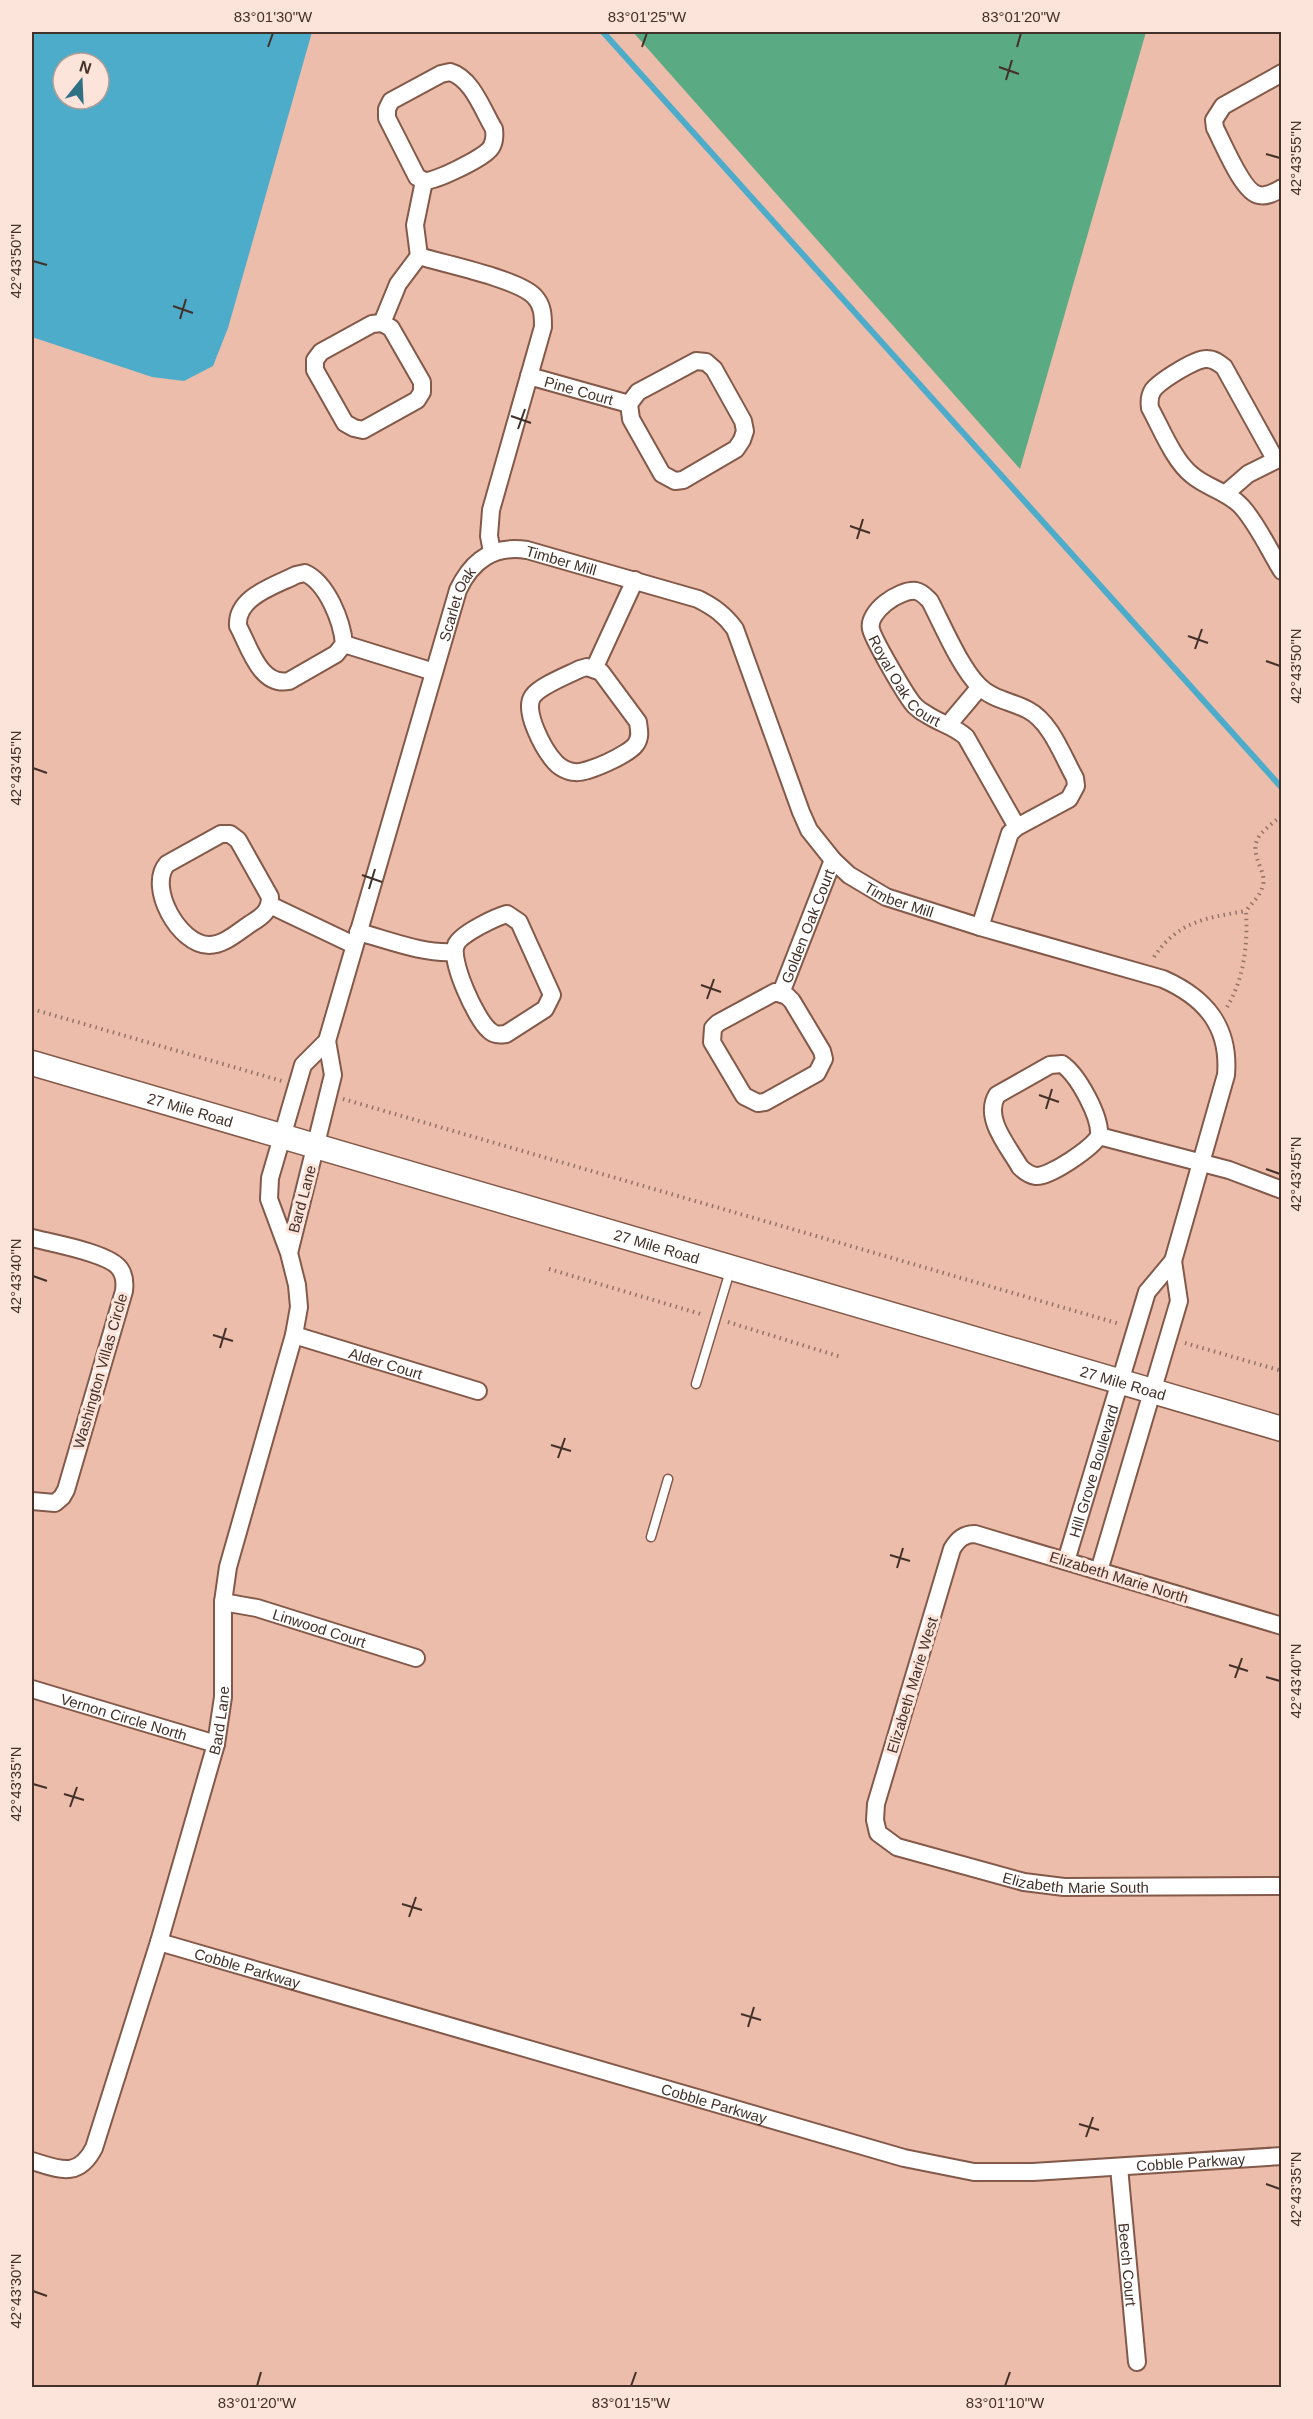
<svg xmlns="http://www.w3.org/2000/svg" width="1313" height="2419" font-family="Arial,sans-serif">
<rect width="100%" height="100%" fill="#edbdab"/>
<!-- forest -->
<path fill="#5aaa84" d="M633 32H1146L1020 469Z"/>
<!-- water -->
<path fill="#4dacca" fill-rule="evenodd" d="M32 32H312L228 328 213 366 184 381 152 377 32 337ZM63 63H99V99H63Z"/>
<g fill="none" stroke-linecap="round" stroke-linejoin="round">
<!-- stream -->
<path stroke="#4dacca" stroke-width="6" d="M603 32 1282 788"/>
<defs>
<path id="lane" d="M696 1384 730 1271
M651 1537 668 1479"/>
<g id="street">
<path d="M450 72C472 78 483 111 494 129 495 137 495 145 488 151 478 160 437 181 424 181L417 177 387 118V109L391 101 441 74Z"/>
<path d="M1282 73 1223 106 1214 120 1215 128C1223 143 1243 193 1259 195 1267 197 1275 192 1282 188"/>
<path d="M419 256C444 264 518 279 534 296 543 305 543 316 543 327L491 510 489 536 492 552"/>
<path d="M419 256 415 225 424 181"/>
<path d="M382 323 391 328 422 382V392L417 400 363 430 354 428 345 423 315 370V360L321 352 372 324Z"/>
<path d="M382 323 398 284 419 256"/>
<path d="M696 361 706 362 714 369 743 421 745 431 742 440 736 449 683 480 675 481 662 474 631 419 629 404 638 392Z"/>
<path id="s1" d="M529 376 629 404"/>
<path d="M1275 459 1224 367C1219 363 1214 359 1207 359 1196 358 1160 381 1153 390 1149 396 1149 401 1150 408 1161 428 1174 461 1192 475 1207 488 1229 492 1242 507 1258 525 1269 550 1282 571"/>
<path d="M1225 494 1248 474 1282 457"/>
<path d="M305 573C327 583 342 621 344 644L336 654 289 681C260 687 249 646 238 626 236 597 274 586 296 575Z"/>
<path d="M344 644 434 672"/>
<path d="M587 667 601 672 638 722C639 730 641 737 636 744 630 754 586 774 575 772 568 772 559 767 555 762 544 750 522 710 533 696 540 686 568 675 580 669Z"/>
<path d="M594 669 635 580"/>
<path d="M948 725 980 687"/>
<path d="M221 834H230L238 840 270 897C270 912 261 917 250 924 238 932 224 945 209 945 179 945 147 887 167 864Z"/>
<path d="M270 905 354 945"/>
<path d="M507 914 519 922 552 995 545 1009 506 1034C499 1035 494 1035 489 1030 476 1019 449 960 456 945 460 934 496 917 507 914Z"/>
<path id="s2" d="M980 927 1010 833 1017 827 1069 799 1076 786 1075 778C1063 757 1051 722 1028 710 1011 701 993 700 979 686 960 667 943 626 930 601 926 597 922 592 916 591 899 589 867 612 871 629 873 639 907 698 915 706 918 709 922 712 926 714 939 723 954 726 966 737L1017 827"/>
<path d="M358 932C389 940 422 954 454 952"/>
<path d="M775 992 787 996 792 1001 822 1051 824 1059 817 1073 765 1102 758 1103 744 1096 712 1042 713 1028 718 1023Z"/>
<path id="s3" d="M781 993 833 860"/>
<path id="s4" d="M327 1041 458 590C472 560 494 545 527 550L698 599C714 607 725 615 735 629L801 812 809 830 833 860 849 875 886 897 980 927 1163 979C1206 998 1230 1027 1226 1075L1173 1261"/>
<path d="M1062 1064C1078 1075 1101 1117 1099 1136 1092 1148 1050 1177 1036 1176 1029 1175 1024 1171 1020 1167 1008 1146 983 1118 997 1095L1050 1065Z"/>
<path d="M1099 1136 1229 1170 1282 1190"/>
<path d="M32 1238C51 1243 110 1253 120 1269 125 1276 125 1283 124 1291L66 1490 62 1497 55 1503 32 1501"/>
<path id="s5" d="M294 1335 478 1391"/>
<path id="s6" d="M1066 1561 1147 1292 1173 1261 1179 1301 1099 1571"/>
<path id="s7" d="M223 1602 257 1608 416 1658"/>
<path id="s8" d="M1282 1626 975 1534C964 1534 958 1539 952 1549L876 1804 875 1820 878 1833 897 1847 1024 1882 1064 1887 1282 1886"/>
<path id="s9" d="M32 1689 216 1744"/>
<path id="s10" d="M159 1942 904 2158 974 2172H1033L1282 2156"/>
<path id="s11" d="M32 2161C59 2169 78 2179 94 2148L159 1942 216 1744 223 1697V1602L228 1567 294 1335 299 1307 297 1285 289 1253 269 1199 270 1178 303 1065 327 1041 333 1075 289 1253"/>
<path id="s12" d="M1119 2167 1137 2362"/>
</g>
<g id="secondary">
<path id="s13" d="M32 1063 1282 1429"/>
</g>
</defs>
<!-- lane casing -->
<use href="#lane" stroke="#835949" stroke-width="11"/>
<!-- street casing -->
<use href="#street" stroke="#835949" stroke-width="20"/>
<!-- secondary casing -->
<use href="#secondary" stroke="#835949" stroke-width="27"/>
<!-- path -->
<path stroke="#937366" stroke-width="4" stroke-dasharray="1.5 4.5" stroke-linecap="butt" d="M1154 957C1178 921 1206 918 1246 911
M1227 1007C1244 979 1248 944 1246 911 1251 904 1260 896 1262 888 1265 882 1263 875 1261 869 1248 839 1259 835 1282 815
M32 1009 282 1081
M343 1099 1120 1324
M549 1269 704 1315
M728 1322 841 1357
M1185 1343 1282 1371"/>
<!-- lane -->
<use href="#lane" stroke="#fff" stroke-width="8"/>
<!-- street -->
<use href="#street" stroke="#fff" stroke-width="16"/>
<!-- secondary -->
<use href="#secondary" stroke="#fff" stroke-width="24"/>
</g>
<!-- ticks -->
<path fill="none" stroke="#433129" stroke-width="2" d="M268 47 273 33M642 47 647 33M1017 47 1021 33M999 67 1019 74M1006 80 1012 60M1266 154 1280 158M33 261 47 265M173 306 193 313M180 319 186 299M511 416 531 423M518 429 525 409M850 526 870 533M857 539 863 519M1188 636 1208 643M1195 649 1202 629M1266 661 1280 666M33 768 47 773M362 875 382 882M369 889 375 869M701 985 721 992M707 999 714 979M1039 1095 1059 1102M1046 1109 1052 1089M1266 1169 1280 1174M33 1276 47 1281M213 1335 233 1341M220 1348 226 1328M551 1445 571 1451M558 1458 565 1438M890 1555 910 1561M897 1568 903 1548M1229 1665 1248 1671M1266 1677 1280 1681M1235 1678 1242 1658M33 1784 47 1788M64 1794 84 1800M70 1807 77 1787M402 1904 422 1910M409 1917 416 1897M741 2014 761 2020M748 2027 754 2007M1079 2124 1099 2130M1086 2137 1093 2117M1266 2184 1280 2189M33 2291 47 2296M257 2386 261 2372M631 2386 636 2372M1005 2386 1010 2372"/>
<g text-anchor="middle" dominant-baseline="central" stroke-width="6" stroke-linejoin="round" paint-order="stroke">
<!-- street labels -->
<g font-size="15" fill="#433129" stroke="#fde4da">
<text stroke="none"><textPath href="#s1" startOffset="52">Pine Court</textPath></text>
<text stroke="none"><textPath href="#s4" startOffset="592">Timber Mill</textPath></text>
<text stroke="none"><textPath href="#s4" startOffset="456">Scarlet Oak</textPath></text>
<text stroke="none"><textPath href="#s2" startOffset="572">Royal Oak Court</textPath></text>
<text stroke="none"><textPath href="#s4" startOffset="1113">Timber Mill</textPath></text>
<text stroke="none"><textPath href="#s3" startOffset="72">Golden Oak Court</textPath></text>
<text stroke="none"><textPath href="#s13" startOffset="165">27 Mile Road</textPath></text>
<text transform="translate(302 1199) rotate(-75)">Bard Lane</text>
<text stroke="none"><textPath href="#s13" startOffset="651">27 Mile Road</textPath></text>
<text stroke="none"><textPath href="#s5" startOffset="96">Alder Court</textPath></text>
<text transform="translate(100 1371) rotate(-74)">Washington Villas Circle</text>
<text stroke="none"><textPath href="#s13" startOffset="1137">27 Mile Road</textPath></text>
<text stroke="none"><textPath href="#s6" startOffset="94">Hill Grove Boulevard</textPath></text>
<text transform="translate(1119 1577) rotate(17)">Elizabeth Marie North</text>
<text stroke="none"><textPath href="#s7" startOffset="100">Linwood Court</textPath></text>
<text transform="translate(912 1685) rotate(-73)">Elizabeth Marie West</text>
<text stroke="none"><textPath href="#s9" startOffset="96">Vernon Circle North</textPath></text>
<text stroke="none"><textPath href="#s11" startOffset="518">Bard Lane</textPath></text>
<text stroke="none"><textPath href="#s8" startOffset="852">Elizabeth Marie South</textPath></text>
<text stroke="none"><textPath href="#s10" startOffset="92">Cobble Parkway</textPath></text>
<text stroke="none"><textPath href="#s10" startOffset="578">Cobble Parkway</textPath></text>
<text stroke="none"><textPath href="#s10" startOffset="1064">Cobble Parkway</textPath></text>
<text stroke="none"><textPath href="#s12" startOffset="98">Beech Court</textPath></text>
</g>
</g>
<!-- border -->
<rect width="1313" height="2419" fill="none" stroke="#fde4da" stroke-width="66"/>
<!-- north arrow -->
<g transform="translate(81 81) rotate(18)"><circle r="28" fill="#fde4da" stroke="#b39c93" stroke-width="1.5"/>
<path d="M0-4.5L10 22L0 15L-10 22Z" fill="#307084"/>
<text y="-9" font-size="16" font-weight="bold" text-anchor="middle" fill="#433129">N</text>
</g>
<rect x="33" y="33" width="1247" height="2353" fill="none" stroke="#433129" stroke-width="2"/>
<g font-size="15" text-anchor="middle" fill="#433129">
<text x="273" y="22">83°01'30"W</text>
<text x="647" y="22">83°01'25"W</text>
<text x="1021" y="22">83°01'20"W</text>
<text transform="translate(1296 158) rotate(-90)" y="5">42°43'55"N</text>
<text transform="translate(16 261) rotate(-90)" y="5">42°43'50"N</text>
<text transform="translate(1296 666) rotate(-90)" y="5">42°43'50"N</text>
<text transform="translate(16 768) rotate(-90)" y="5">42°43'45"N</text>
<text transform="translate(1296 1174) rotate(-90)" y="5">42°43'45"N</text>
<text transform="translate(16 1276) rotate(-90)" y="5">42°43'40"N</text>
<text transform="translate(1296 1681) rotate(-90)" y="5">42°43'40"N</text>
<text transform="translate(16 1784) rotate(-90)" y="5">42°43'35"N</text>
<text transform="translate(1296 2189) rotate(-90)" y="5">42°43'35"N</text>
<text transform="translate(16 2291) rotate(-90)" y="5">42°43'30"N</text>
<text x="257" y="2408">83°01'20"W</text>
<text x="631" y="2408">83°01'15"W</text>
<text x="1005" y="2408">83°01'10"W</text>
</g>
</svg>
